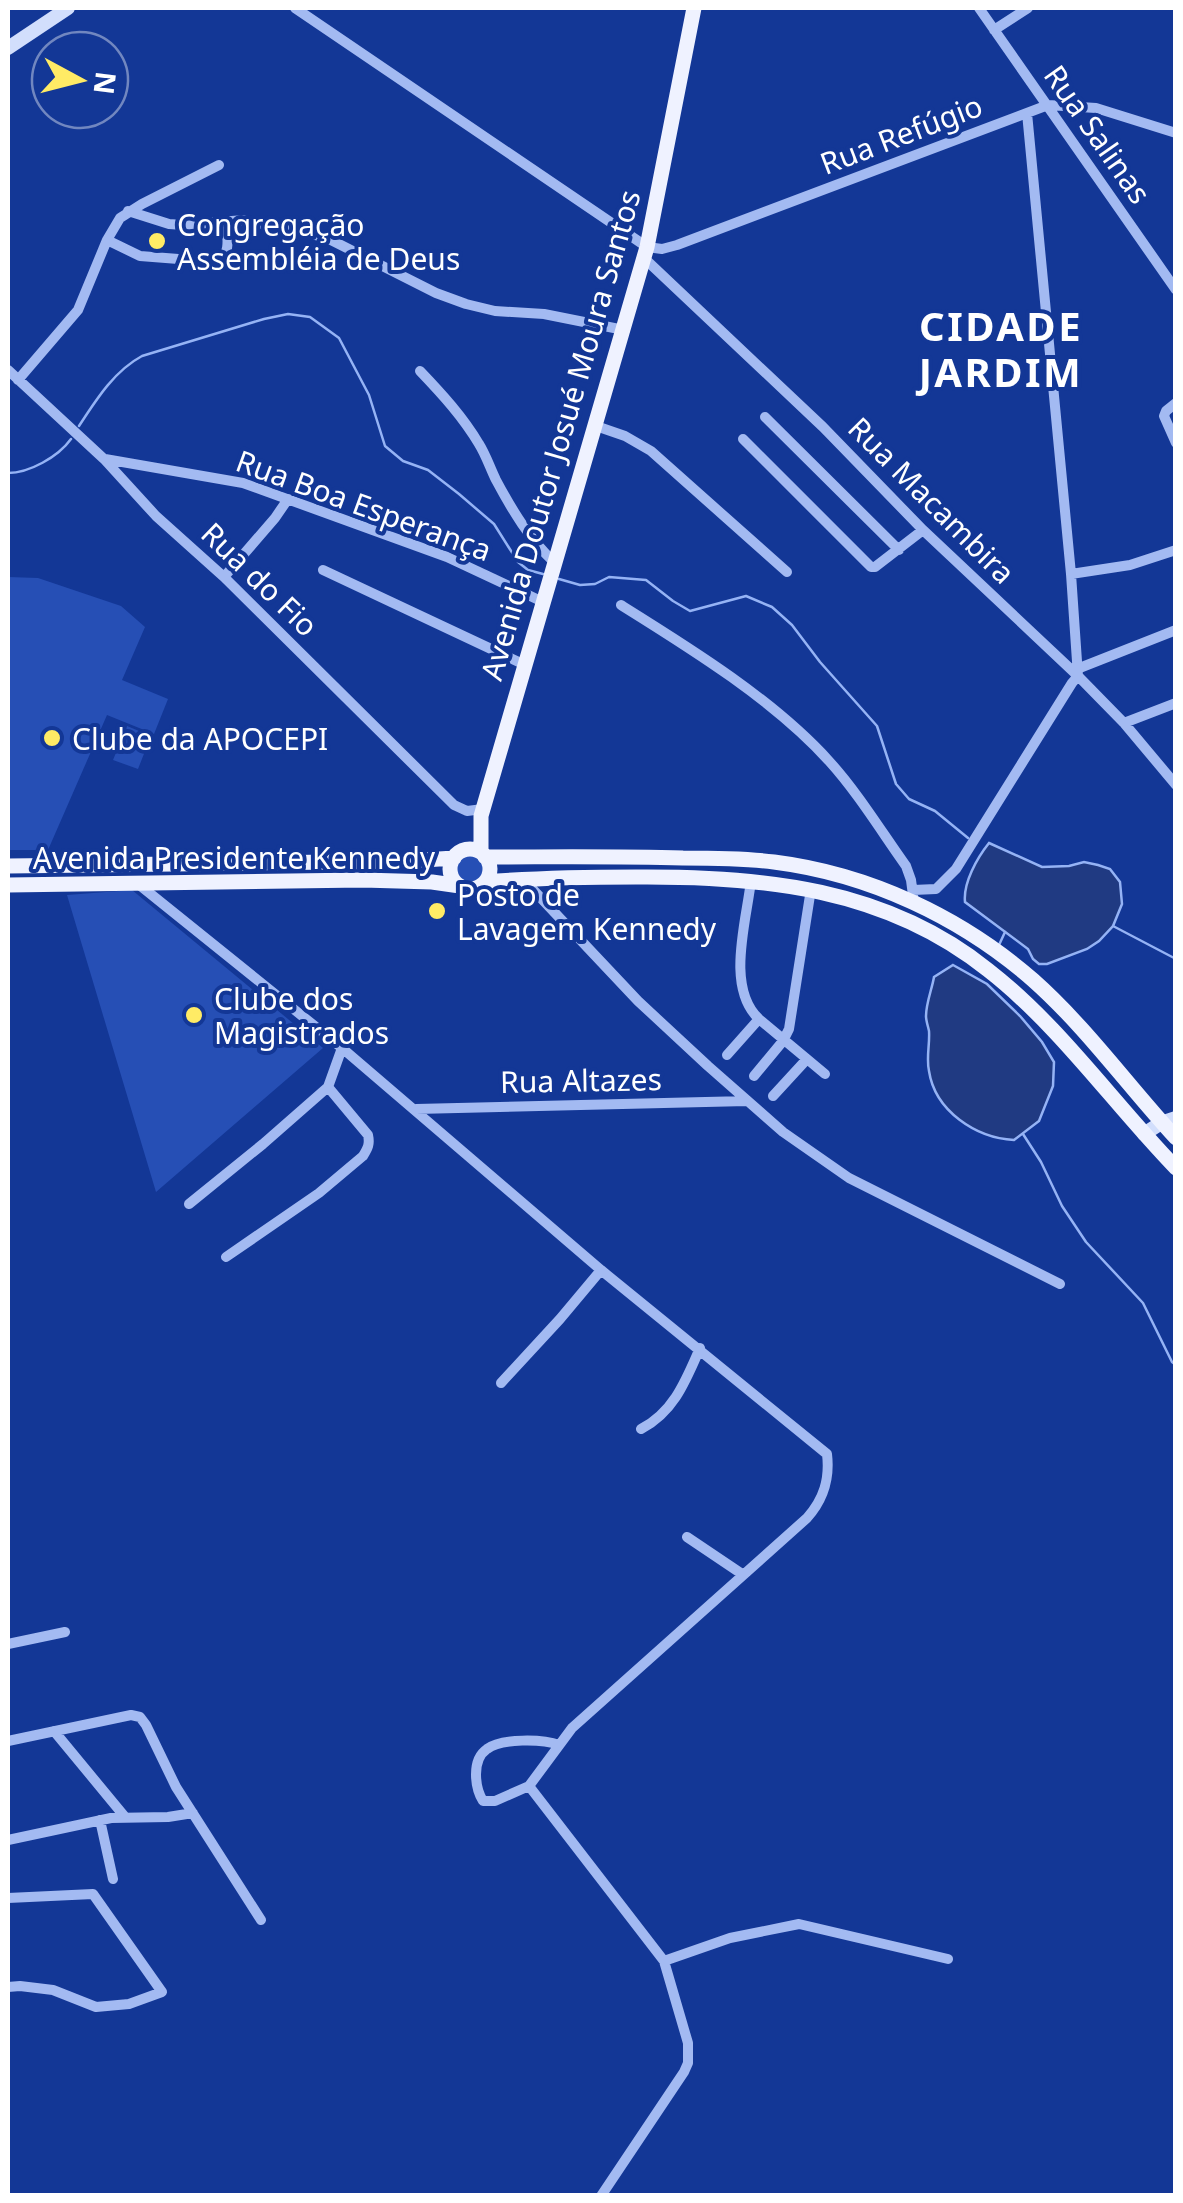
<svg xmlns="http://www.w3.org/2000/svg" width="1183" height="2203" font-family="'Noto Sans',sans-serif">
<rect width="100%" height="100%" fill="#133796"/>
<!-- green -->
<path fill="#264fb5" d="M8 577 38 578 121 606 145 627 122 680 168 699 154 734 107 715 48 850H8Z
M127 726 151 736 138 769 113 760Z
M455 869a15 15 0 1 1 30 0a15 15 0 1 1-30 0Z
M132 890 323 1048 156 1192 67 895Z"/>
<!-- water -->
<path fill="#203a82" stroke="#95b3f5" stroke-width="2.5" d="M989 843 1042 867 1069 866 1084 862 1098 865 1110 869 1120 882 1122 904 1113 926 1099 941 1087 949 1047 964H1039L1033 959 1028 949 965 902C963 883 977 858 989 843Z
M953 965 987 984 1020 1016 1042 1042 1054 1062 1053 1086 1039 1121 1014 1140C976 1138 935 1111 929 1071 926 1058 930 1044 929 1031 928 1026 926 1021 926 1016 926 1003 932 989 934 977Z"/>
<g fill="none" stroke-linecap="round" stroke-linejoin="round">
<!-- stream -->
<path stroke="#95b3f5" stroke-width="2.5" d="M79 426C96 400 114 371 142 356L264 319 288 314 310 317 339 338 369 395 385 446 403 461 428 470 459 494 494 524 518 562 528 570 543 574
M8 473C29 473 58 457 71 439
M559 579 580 585 595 584 609 577 646 580 673 601 690 611 746 596 772 607 792 625 820 662 877 726 896 784 909 799 935 811 968 838
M1113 926 1176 959
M999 945 1005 932
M1023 1134 1041 1162 1062 1206 1086 1242 1143 1303 1172 1362 1176 1365"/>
<!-- street -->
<path stroke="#a3baf2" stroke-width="10" d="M295 8 647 247 662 249 677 245 1048 105 1096 108 1176 133
M979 8 1176 290
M994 30 1028 8
M1027 113 1071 574 1078 676
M128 211 169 224 183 225 244 220 325 237 436 293 466 304 495 311 544 314 624 330
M107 240 140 256 217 262C232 254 227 236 226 221
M644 258 823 427 923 530 1078 676 1124 723 1176 785
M8 370 104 459 156 516 224 577 454 805 467 811 483 809
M420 371C442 394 463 417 479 444 486 455 490 468 496 480 512 510 530 540 555 563
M18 380 78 310 107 240 120 218 142 204 219 165
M1176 403 1166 411 1164 416 1176 443
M765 417 899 550
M596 426 625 436 651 451 787 572
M743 439 871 567H875L923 530
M105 459 243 483 447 557 543 602
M323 570 523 664
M1071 574 1130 565 1176 550
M224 577 275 518 288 499
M621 605C690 648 774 700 829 761 858 793 881 831 906 866L911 880 914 903
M1077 669 1176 630
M1124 723 1176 703
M523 879 638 1001 708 1066 783 1132 849 1178 1060 1284
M751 880C747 920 725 987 759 1019L825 1074
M137 883 342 1048 601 1270 827 1454C830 1479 824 1499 807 1518L572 1728 529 1786 664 1961 688 2043V2063L684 2072 601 2196
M913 890 936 889 956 869 1072 683 1078 676
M727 1055 759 1019
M754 1076 783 1041 789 1029 811 889
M773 1096 807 1059
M416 1109 747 1101
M189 1204 263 1144 328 1087 342 1048
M226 1257 319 1193 363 1156C368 1148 370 1144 368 1135L328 1087
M501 1383 560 1319 601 1270
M641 1429C674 1412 686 1380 700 1348
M687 1537 742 1574
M8 1644 65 1632
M54 1731 125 1817
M8 1741 131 1715 140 1717 146 1725 176 1787 261 1920
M529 1786 495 1801H483C475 1788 471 1760 487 1749 501 1738 543 1739 559 1745
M100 1820 113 1879
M8 1840 111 1818 168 1817 193 1813
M8 1898 93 1894 162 1992 129 2004 96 2007 53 1990 20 1986 8 1987
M664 1961 730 1938 799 1924 948 1959"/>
<!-- secondary -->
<path stroke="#d2defc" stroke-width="14" d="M8 48 68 8
M1144 1134 1161 1123 1176 1118"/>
<!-- primary -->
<path stroke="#eff2ff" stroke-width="15" d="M450 869a20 20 0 1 1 40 0a20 20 0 1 1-40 0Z
M481 852V816L647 247 694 8
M485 857C551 857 617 856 683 858 713 858 744 858 774 862 869 874 961 917 1033 980 1086 1027 1128 1086 1176 1138
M8 866 409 861 454 858
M485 882C535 878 586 877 636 877 762 876 886 888 988 970 1060 1026 1113 1103 1176 1168
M8 885 363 880 432 882 460 886"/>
</g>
<!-- markers -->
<g fill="#ffeb65" stroke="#133796" stroke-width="4">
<circle cx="157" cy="241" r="10"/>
<circle cx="52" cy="738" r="10"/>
<circle cx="437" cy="911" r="10"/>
<circle cx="194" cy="1015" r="10"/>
</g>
<g text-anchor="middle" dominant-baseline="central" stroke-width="8" stroke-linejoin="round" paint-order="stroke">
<!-- street labels -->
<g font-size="30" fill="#fff" stroke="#133796">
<text transform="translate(901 134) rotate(-21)">Rua Refúgio</text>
<text transform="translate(1098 134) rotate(55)">Rua Salinas</text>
<text transform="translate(560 435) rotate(-74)">Avenida Doutor Josué Moura Santos</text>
<text transform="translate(932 500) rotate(45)">Rua Macambira</text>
<text transform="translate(364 505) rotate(20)">Rua Boa Esperança</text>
<text transform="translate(260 579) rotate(44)">Rua do Fio</text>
<text x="234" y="857">Avenida Presidente Kennedy</text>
<text transform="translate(581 1080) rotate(-1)">Rua Altazes</text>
</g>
<!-- poi labels -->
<g font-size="30" fill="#fff" stroke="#133796" text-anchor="start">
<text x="177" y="224">Congregação<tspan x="177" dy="34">Assembléia de Deus</tspan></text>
<text x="72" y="738">Clube da APOCEPI</text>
<text x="457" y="894">Posto de<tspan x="457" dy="34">Lavagem Kennedy</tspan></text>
<text x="214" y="998">Clube dos<tspan x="214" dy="34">Magistrados</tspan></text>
</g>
<!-- district labels -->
<g font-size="40" font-weight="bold" letter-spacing="2.5" fill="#fff" stroke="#133796">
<text x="1001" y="325">CIDADE<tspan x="1001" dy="46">JARDIM</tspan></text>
</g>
</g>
<!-- border -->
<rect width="1183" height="2203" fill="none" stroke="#ffffff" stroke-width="20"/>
<!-- north arrow -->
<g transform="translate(80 80) rotate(97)"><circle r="48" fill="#133796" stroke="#7187c0" stroke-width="2.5"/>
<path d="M0-8L18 38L0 25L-18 38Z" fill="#ffeb65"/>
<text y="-15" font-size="28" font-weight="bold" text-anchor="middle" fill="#ffffff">N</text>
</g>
</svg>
